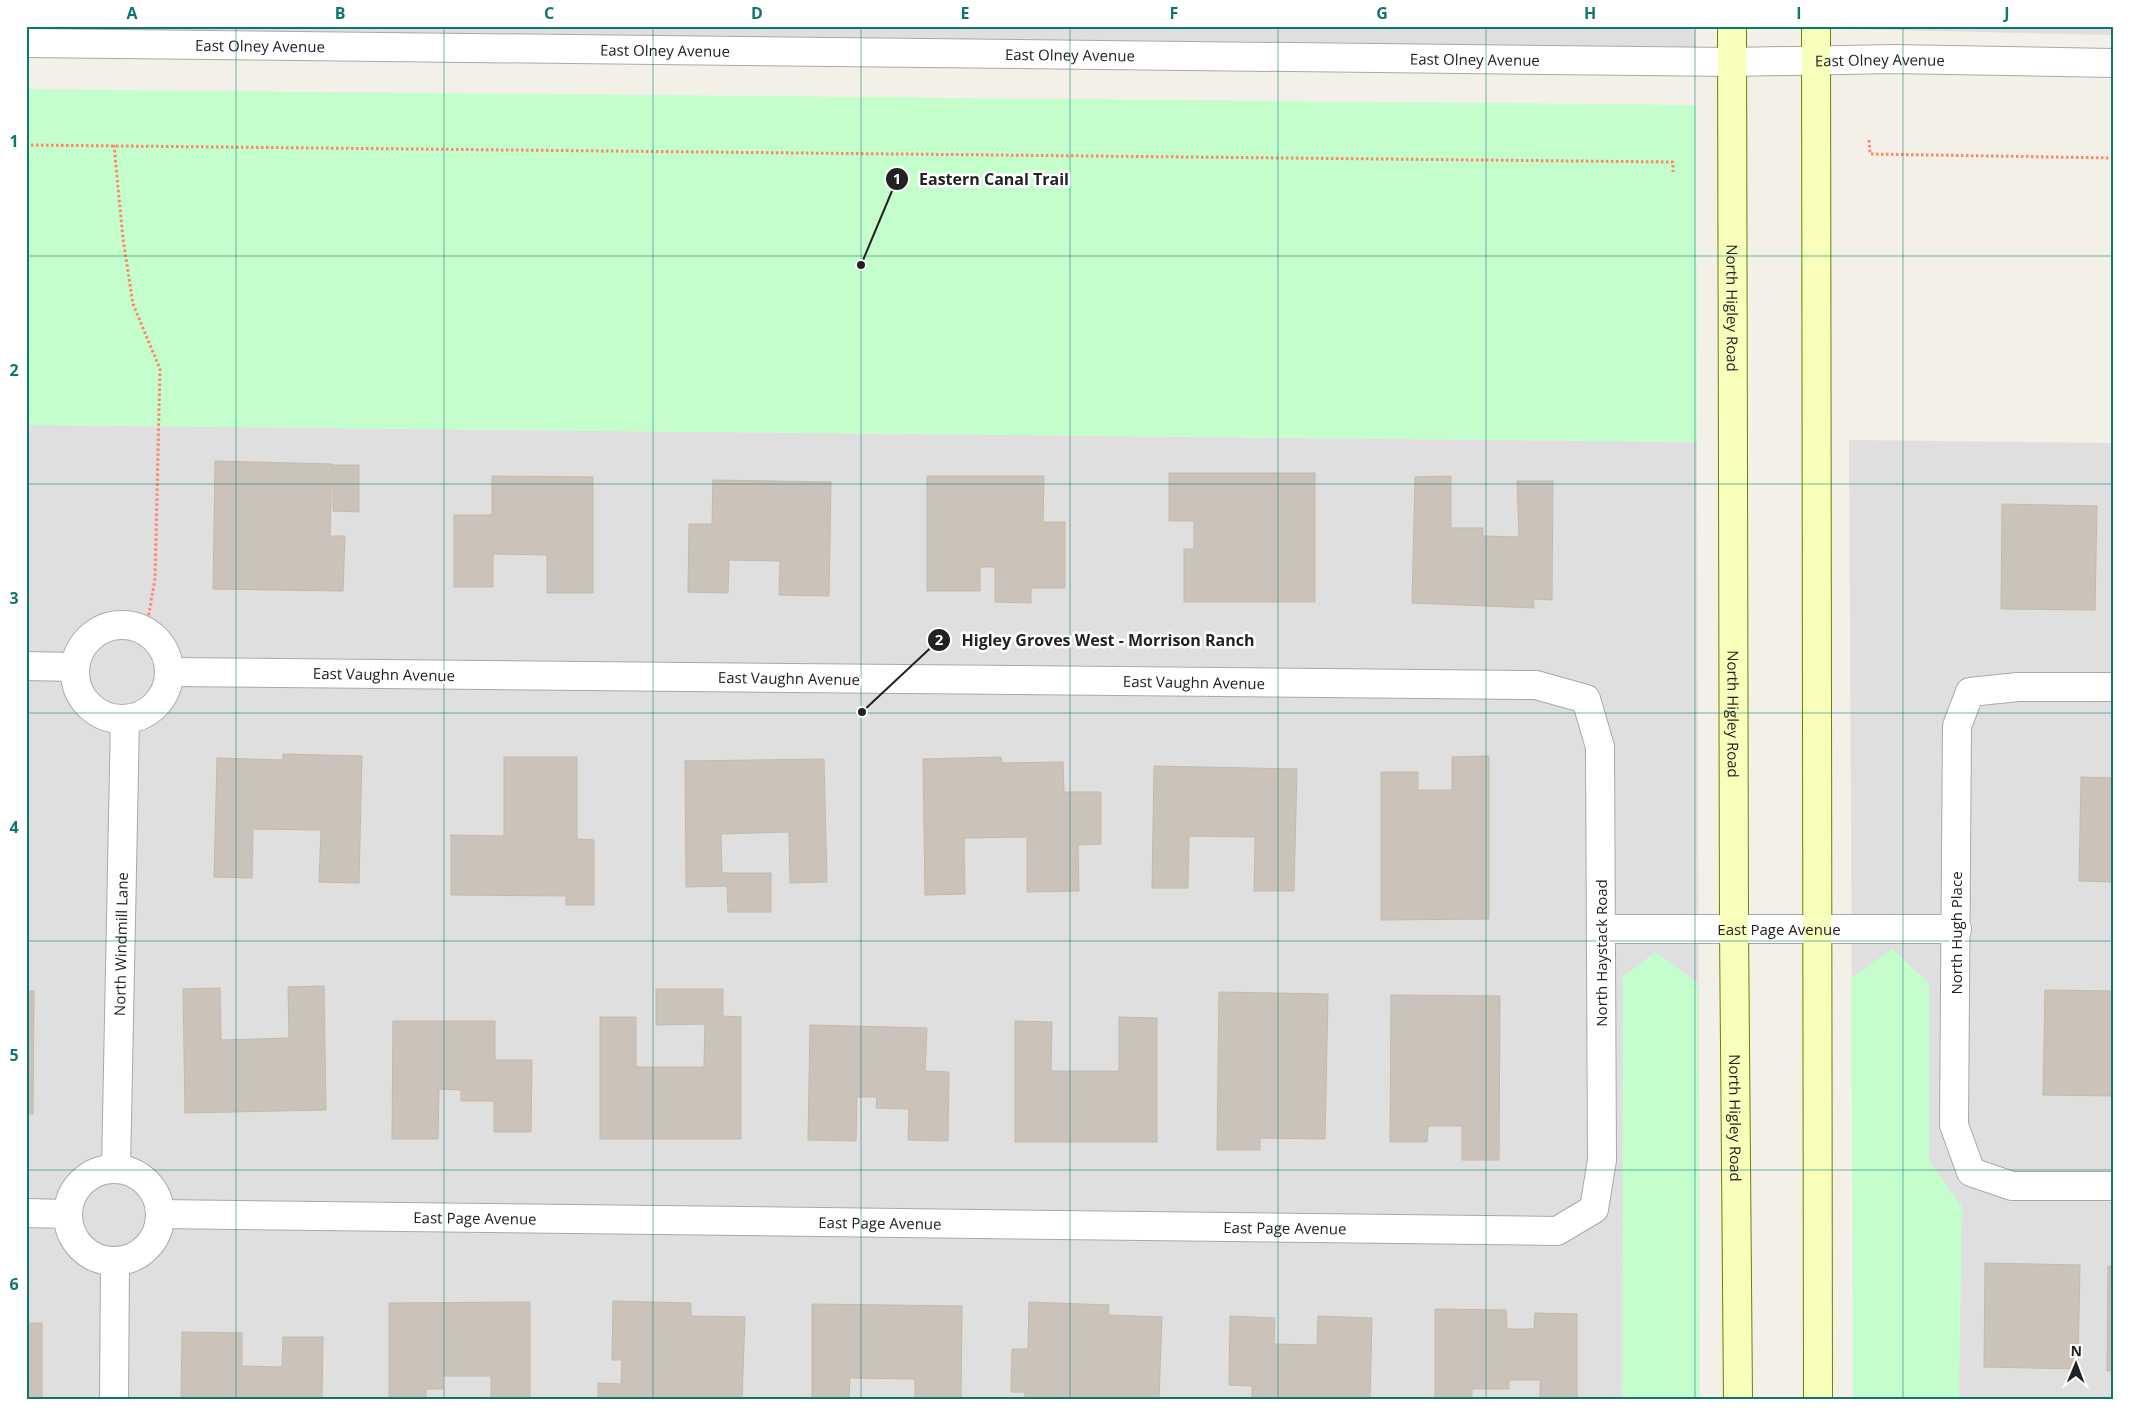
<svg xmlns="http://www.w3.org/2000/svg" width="2139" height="1426" font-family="'Open Sans',sans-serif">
<rect width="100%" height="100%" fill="#f3f0e8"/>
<!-- residential -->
<path fill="#e0dfdf" d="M26 26H1696V47L26 31Z
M1845 26H2113V35L1845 29Z
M26 425 1697 442 1700 1400H26Z
M1849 440 2113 443V1400H1854Z"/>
<!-- park -->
<path fill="#c4fecc" d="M26 89 1696 105 1697 442 26 425Z
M1892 949 1929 983V1161L1962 1207 1959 1400H1853L1851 978Z
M1655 952 1698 983 1700 1400H1622L1623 977Z"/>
<!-- building -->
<path fill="#cbc3ba" stroke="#c6b8a9" d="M215 461 332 464 330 536H345L343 591 213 589Z
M333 465H359V512L333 511Z
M1169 473H1315V602H1184V549H1194V521H1169Z
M492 476 593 477V593H547V555L493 554V587H454V515H492Z
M927 476H1044L1043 522H1065V588H1031V603L995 602V567H980V591H927Z
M1451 476V528H1483V536L1519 537 1517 481H1553L1552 600 1533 599 1534 608 1412 603 1415 477Z
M713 480 831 482 829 596 779 595 780 561 729 560 728 593 688 592 689 524H712Z
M2002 504 2097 506 2095 610 2001 609Z
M283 754 362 756 359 883 319 882 321 830 253 829 252 878 214 877 217 758 283 760Z
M1489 756V919L1381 920V772H1418V790H1452V757Z
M504 757H577V839L594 840V905H566V896L451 895V835L504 836Z
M1001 757 1002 763 1063 762 1064 792H1101V844L1078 845 1079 891 1027 892V837L964 838 965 894 925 895 923 759Z
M824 759 827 882 790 883 789 832 721 834 722 873H771V912H728L727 886 686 887 685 761Z
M1154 766 1297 769 1294 891H1254L1255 837 1189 836 1188 888H1152Z
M2081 777 2113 778V882L2079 881Z
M324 986 326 1110 185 1113 183 989 220 988 221 1040 289 1038 288 987Z
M656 989H723V1016L741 1017V1139H600V1017H636V1067H704L705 1024 656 1025Z
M2045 990 2113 991V1096L2043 1095Z
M26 991H34L33 1114H26Z
M1219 992 1328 994 1325 1139 1260 1138V1150H1217Z
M1391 995 1500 996 1499 1160H1462V1126H1428L1427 1142H1390Z
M1119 1017 1157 1018V1142H1015V1021L1052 1022 1051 1071H1119Z
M393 1021H495V1060H532L531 1132H494V1101H461V1090L439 1089 438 1139H392Z
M810 1025 927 1028 925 1071 949 1072 948 1141 908 1140 909 1109 876 1108 877 1097H857L856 1141 808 1140Z
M1985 1263 2080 1265 2078 1369 1984 1367Z
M2108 1266H2113V1371H2107Z
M613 1301 691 1303V1316L745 1317 742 1400H598V1383L621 1384 622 1360H612Z
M530 1302V1400H491V1376H442L443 1389H426V1400H389V1303Z
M1029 1302 1109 1305 1108 1315 1162 1317 1159 1400H1025V1392H1011L1012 1349H1028Z
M812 1304 962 1306 961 1400H915V1379L850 1378 849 1400H812Z
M1435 1309 1506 1310 1507 1329H1534L1535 1313 1577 1314V1400H1540V1380H1509V1389H1472V1400H1435Z
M1230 1316 1275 1318 1274 1344 1317 1345 1318 1316 1372 1318 1370 1400H1252V1386L1229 1385Z
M26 1323H42V1400H26Z
M182 1332 242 1333V1366L282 1367 283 1337H323L322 1400H181Z"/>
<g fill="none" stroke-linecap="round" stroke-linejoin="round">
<defs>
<g id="street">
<path id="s1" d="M26 43 1732 62 1894 59 2113 63"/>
<circle cx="122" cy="672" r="47"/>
<path d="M26 666 75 667"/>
<path d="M2113 687H2018L1970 692 1957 726 1954 1125 1971 1172 2012 1186H2113"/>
<path id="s2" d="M1601 929H1957"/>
<circle cx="114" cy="1215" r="46"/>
<path id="s3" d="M116 1169 125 719"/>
<path d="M26 1213 67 1214"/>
<path id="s4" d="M160 1214 1557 1231 1594 1209 1602 1160 1600 747 1586 699 1536 685 170 672"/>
<path d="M114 1400 115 1261"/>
</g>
<g id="secondary">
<path id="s5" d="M1732 26 1734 928 1738 1400"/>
<path d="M1816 26 1818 1400"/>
</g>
</defs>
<!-- street casing -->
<use href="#street" stroke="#a9a9a9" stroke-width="30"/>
<!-- secondary casing -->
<use href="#secondary" stroke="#6b8200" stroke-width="30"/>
<!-- path -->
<path stroke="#ff866d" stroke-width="3" stroke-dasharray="2.5 2.5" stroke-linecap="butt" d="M1869 140 1870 154 2113 158
M26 145 1673 162V172
M114 145 123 239 133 304 160 369 155 579 146 630"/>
<!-- street -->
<use href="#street" stroke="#fff" stroke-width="28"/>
<!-- secondary -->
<use href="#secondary" stroke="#f7ffba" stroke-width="28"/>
</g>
<!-- grid -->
<path fill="none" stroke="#0f766e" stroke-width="1" stroke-opacity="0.55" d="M236 26V1400M444 26V1400M653 26V1400M861 26V1400M1070 26V1400M1278 26V1400M1486 26V1400M1695 26V1400M1903 26V1400M26 256H2113M26 484H2113M26 713H2113M26 941H2113M26 1170H2113"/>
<g text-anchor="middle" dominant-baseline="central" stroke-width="5" stroke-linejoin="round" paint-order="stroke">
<!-- street labels -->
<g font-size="15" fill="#222" stroke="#fff">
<text stroke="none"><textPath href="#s1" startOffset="234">East Olney Avenue</textPath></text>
<text stroke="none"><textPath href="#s1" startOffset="639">East Olney Avenue</textPath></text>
<text stroke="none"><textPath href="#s1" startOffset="1044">East Olney Avenue</textPath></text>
<text stroke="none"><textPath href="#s1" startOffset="1449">East Olney Avenue</textPath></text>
<text stroke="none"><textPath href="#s1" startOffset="1854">East Olney Avenue</textPath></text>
<text stroke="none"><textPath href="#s5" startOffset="282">North Higley Road</textPath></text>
<text transform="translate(384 674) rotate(1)">East Vaughn Avenue</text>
<text transform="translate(789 678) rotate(1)">East Vaughn Avenue</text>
<text transform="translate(1194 682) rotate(1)">East Vaughn Avenue</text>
<text stroke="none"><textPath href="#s5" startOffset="688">North Higley Road</textPath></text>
<text stroke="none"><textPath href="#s2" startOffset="178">East Page Avenue</textPath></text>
<text transform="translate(1956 933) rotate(-90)">North Hugh Place</text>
<text stroke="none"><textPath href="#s3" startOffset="225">North Windmill Lane</textPath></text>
<text transform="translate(1601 953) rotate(-90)">North Haystack Road</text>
<text stroke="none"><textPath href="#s5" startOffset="1092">North Higley Road</textPath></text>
<text stroke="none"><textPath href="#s4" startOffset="315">East Page Avenue</textPath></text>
<text stroke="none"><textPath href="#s4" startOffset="720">East Page Avenue</textPath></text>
<text stroke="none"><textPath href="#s4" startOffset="1125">East Page Avenue</textPath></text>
</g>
</g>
<!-- callouts -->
<path fill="none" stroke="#222" stroke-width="2" d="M861 265L897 179M862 712L939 640"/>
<g fill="#222" stroke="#fff" stroke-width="2">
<circle cx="861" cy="265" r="5"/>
<circle cx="862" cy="712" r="5"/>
<circle cx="897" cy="179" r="12"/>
<circle cx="939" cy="640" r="12"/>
</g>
<g font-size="15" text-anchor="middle" font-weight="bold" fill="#fff">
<text x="897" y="184">1</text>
<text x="939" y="645">2</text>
</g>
<g font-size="16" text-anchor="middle" font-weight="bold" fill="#222" stroke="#fff" stroke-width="5" stroke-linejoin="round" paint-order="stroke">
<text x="994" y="185">Eastern Canal Trail</text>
<text x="1108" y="646">Higley Groves West - Morrison Ranch</text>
</g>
<!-- border -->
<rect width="2139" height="1426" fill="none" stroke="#ffffff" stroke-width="55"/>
<!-- north arrow -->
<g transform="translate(2076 1364) rotate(1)" stroke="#ffffff" stroke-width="4" paint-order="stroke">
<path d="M0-4L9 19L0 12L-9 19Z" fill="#222222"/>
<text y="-8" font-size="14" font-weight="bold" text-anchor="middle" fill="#222222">N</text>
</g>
<rect x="28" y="28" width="2084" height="1370" fill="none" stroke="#0f766e" stroke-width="2"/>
<g font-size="16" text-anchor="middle" font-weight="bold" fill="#0f766e">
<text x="132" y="19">A</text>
<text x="340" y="19">B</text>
<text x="549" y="19">C</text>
<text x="757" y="19">D</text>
<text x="965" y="19">E</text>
<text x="1174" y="19">F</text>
<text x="1382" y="19">G</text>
<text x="1590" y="19">H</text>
<text x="1799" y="19">I</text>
<text x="2007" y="19">J</text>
<text x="14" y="147">1</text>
<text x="14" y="376">2</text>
<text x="14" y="604">3</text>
<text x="14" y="833">4</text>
<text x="14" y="1061">5</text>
<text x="14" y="1290">6</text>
</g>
</svg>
